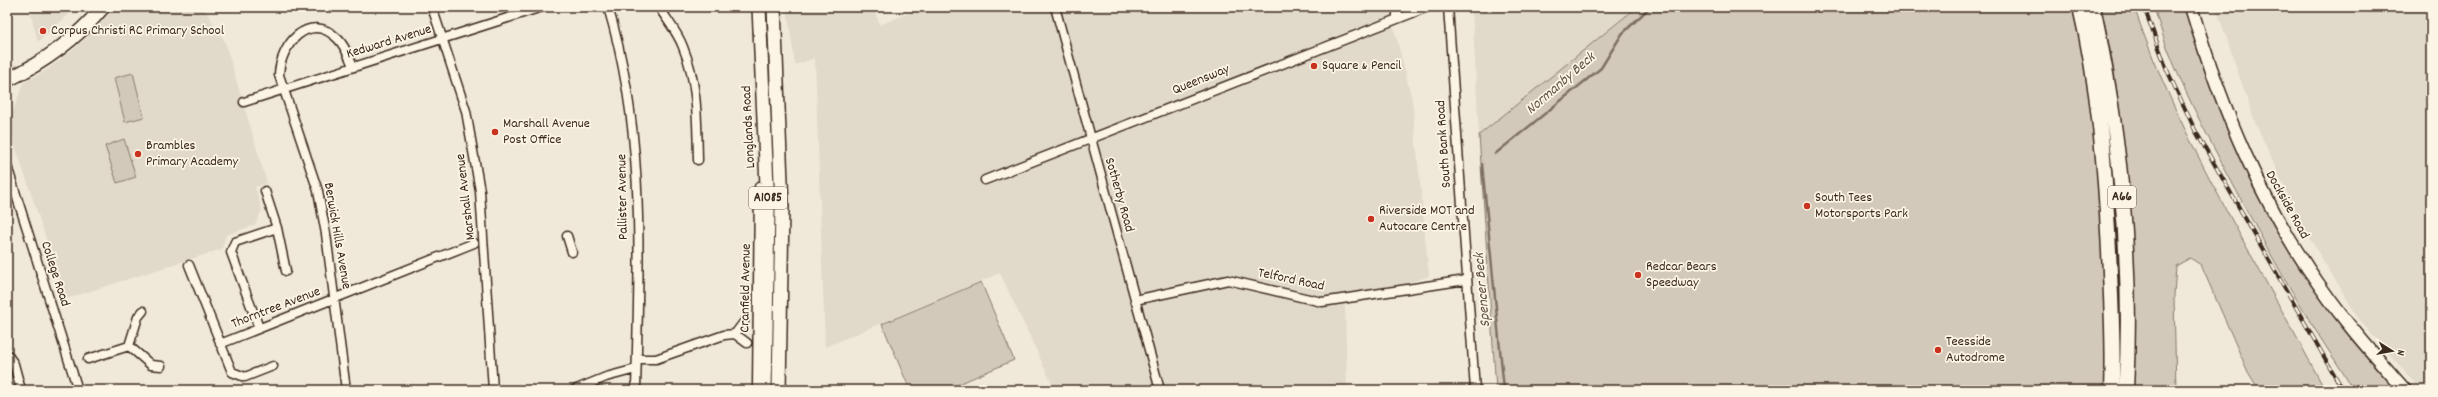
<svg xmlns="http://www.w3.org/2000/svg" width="2438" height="397" font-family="Dekko,sans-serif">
<rect width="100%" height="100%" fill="#f0e9d9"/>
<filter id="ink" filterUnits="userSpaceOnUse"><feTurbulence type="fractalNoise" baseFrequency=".025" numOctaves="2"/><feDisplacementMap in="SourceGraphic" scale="8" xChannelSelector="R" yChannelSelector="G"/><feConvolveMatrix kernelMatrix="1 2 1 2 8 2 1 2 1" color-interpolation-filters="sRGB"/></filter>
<g filter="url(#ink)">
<!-- built -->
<path fill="#e1d9c9" d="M29 7H77L38 42Z
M114 7H203L225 42 267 183 255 187 262 210 255 225 226 235 222 249 66 299 8 124 24 82 47 70 81 43Z
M787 7H873L880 25 923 7H1389L1412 100 1429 276 1345 305 1347 390H1055L1000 273 825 347 815 58 795 65Z
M1472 7H1637L1479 135Z
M2216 7H2431V390H2421L2361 322 2303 228 2254 120Z"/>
<!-- green -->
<path fill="#d2c9ba" stroke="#867a6c" d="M1637 7H2074C2103 133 2103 262 2108 390H1496L1479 135Z
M2101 7H2134C2180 142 2259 264 2325 390H2259L2248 372 2201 265 2190 258 2176 266 2174 295 2176 390H2132C2128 262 2132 132 2101 7Z
M2154 7H2185C2224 149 2293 285 2397 390H2353C2342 369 2328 351 2316 331 2284 280 2255 226 2227 173 2199 120 2170 65 2154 7Z
M133 73 144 117 125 122 114 78Z
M124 139 136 177 117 183 105 146Z
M981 282 1014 360 945 390H910L882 324Z"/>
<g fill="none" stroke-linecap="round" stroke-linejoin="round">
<!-- stream -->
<path stroke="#7e7163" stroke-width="2.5" d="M1495 154 1601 68 1622 34 1650 7
M1482 164 1504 390"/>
<defs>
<path id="minor" d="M432 7 466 111 480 191 493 390
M608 7C646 133 639 260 636 390
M659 7C667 20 678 33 683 47 698 83 697 121 698 160
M1055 7 1160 390
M1397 7V17
M1448 7 1475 390
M244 102 542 7
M7 166 78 390
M985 180 1428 7
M265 191 277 228 286 271
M567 236 572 252
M189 265 232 372 245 377 273 366
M1135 300 1228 280 1322 302 1466 280
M143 311 138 317 129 346 151 365 161 366
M259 328 231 252 235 242 277 228
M735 334 747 343
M220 344 474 243
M7 354 14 364 21 390
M88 359 129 346
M637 359H656L724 335 735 334 744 322
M346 390 326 234 318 191 279 75C280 45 309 10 338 39 346 47 349 57 353 66
M574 390 606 377 636 369
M757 390 759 187"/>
<path id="secondary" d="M2191 7C2222 109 2260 202 2322 289 2347 325 2376 357 2405 390"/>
<path id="primary" d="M759 7 768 208 765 390
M774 7 782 207 779 390
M7 80C43 63 77 38 103 7"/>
<path id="trunk" d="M2080 7C2099 87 2105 168 2109 251 2111 297 2114 343 2112 390
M2093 7C2120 132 2133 262 2126 390"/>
</defs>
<!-- minor casing -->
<use href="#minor" stroke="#3b2a1e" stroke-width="11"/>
<!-- secondary casing -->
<use href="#secondary" stroke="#3b2a1e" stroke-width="15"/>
<!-- primary casing -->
<use href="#primary" stroke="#3b2a1e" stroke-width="16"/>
<!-- trunk casing -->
<use href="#trunk" stroke="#3b2a1e" stroke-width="17"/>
<!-- minor -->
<use href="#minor" stroke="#fcf5e5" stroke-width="8"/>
<!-- secondary -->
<use href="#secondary" stroke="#fcf5e5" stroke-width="12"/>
<!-- primary -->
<use href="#primary" stroke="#fcf5e5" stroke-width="13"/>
<!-- trunk -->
<use href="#trunk" stroke="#fcf5e5" stroke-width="14"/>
<defs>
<path id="rail" d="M2144 7 2167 70 2195 130 2343 390"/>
</defs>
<!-- rail casing -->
<use href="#rail" stroke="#3b2a1e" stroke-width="4"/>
<!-- rail -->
<use href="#rail" stroke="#fcf5e5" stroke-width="2.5" stroke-dasharray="8" stroke-linecap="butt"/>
</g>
</g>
<!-- markers -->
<g fill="#c8321e" stroke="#fcf5e5" stroke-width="1.5">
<circle cx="43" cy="31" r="4"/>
<circle cx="1314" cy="66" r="4"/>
<circle cx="495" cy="132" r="4"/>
<circle cx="138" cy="154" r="4"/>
<circle cx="1807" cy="206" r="4"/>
<circle cx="1371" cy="219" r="4"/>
<circle cx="1638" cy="275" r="4"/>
<circle cx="1938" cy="350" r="4"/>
</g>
<g text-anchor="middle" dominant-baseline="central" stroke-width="3.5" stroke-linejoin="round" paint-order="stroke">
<!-- shield labels -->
<g fill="#fcf5e5" stroke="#75675a" stroke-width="1">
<rect x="2108" y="186" width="28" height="22" rx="3"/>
<rect x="749" y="187" width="38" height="22" rx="3"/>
</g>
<g font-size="13" font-weight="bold" fill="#3b2a1e">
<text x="2122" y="197">A66</text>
<text x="768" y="198">A1085</text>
</g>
<!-- poi labels -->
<g font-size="14" fill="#3b2a1e" stroke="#fcf5e5" text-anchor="start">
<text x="51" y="31">Corpus Christi RC Primary School</text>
<text x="1322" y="66">Square &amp; Pencil</text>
<text x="503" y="124">Marshall Avenue<tspan x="503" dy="16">Post Office</tspan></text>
<text x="146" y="146">Brambles<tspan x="146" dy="16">Primary Academy</tspan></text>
<text x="1815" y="198">South Tees<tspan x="1815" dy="16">Motorsports Park</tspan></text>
<text x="1379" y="211">Riverside MOT and<tspan x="1379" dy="16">Autocare Centre</tspan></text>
<text x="1646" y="267">Redcar Bears<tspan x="1646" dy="16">Speedway</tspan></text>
<text x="1946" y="342">Teesside<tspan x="1946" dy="16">Autodrome</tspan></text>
</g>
<!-- street labels -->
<g font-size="14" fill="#3b2a1e" stroke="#fcf5e5">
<text transform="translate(389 42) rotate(-17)">Kedward Avenue</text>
<text transform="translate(1201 80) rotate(-22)">Queensway</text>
<text transform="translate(749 127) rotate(-93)">Longlands Road</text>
<text transform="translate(1444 144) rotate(-94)">South Bank Road</text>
<text transform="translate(1119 195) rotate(74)">Sotherby Road</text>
<text transform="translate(466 197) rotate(-97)">Marshall Avenue</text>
<text transform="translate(623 197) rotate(-91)">Pallister Avenue</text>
<text transform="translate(2287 205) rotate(61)">Dockside Road</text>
<text transform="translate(337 236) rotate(80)">Berwick Hills Avenue</text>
<text transform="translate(55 274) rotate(72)">College Road</text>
<text transform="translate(1291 280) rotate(12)">Telford Road</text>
<text transform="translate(746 288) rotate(-89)">Cranfield Avenue</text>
<text transform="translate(276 308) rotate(-21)">Thorntree Avenue</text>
</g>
<!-- water labels -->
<g font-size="15" font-style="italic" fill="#625346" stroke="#fcf5e5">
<text transform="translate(1561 84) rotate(-41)">Normanby Beck</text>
<text transform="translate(1483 290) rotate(-95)">Spencer Beck</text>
</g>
</g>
<!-- margin -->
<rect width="2438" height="397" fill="none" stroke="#fcf5e5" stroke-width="24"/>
<rect x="12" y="12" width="2414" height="373" fill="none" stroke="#3b2a1e" stroke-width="1.5" filter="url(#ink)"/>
<!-- north arrow -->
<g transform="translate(2392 351) rotate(101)" stroke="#fcf5e5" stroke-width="3" paint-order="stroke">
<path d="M0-3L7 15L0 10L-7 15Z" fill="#3b2a1e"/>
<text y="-6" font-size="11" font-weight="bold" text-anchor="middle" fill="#3b2a1e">N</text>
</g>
</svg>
